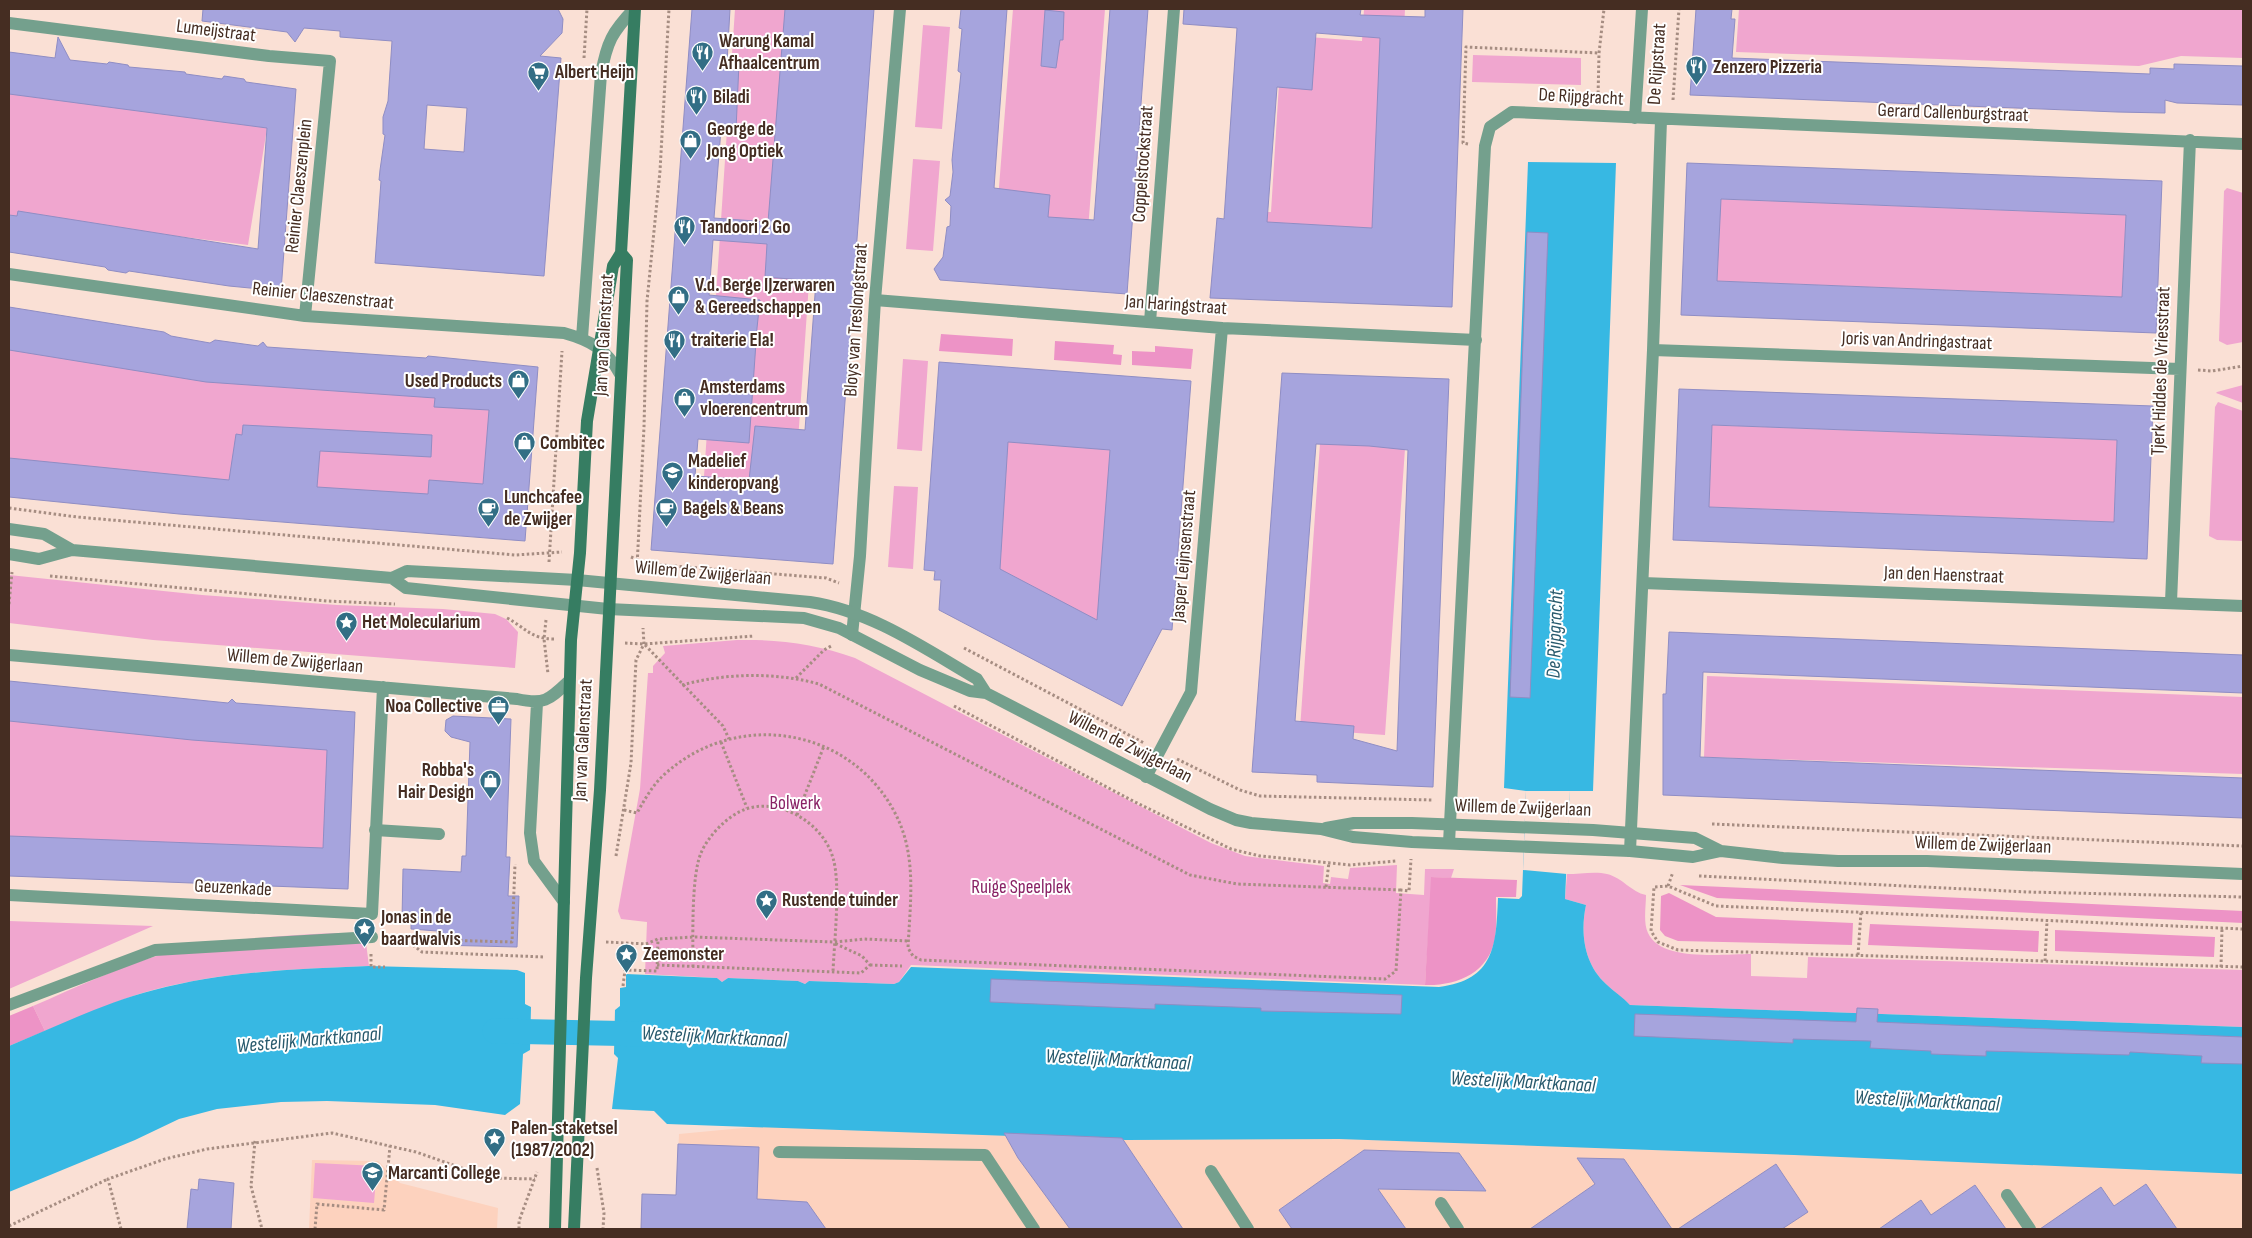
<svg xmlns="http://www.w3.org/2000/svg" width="2252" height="1238" font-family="'Sofia Sans Condensed',sans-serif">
<rect width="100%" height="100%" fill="#fae0d5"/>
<!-- built -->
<path fill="#fdd2be" d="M970 1107 2243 1159V1229H675L679 1134Z
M312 1160 378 1161 400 1183 498 1208 497 1229H309Z"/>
<!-- green -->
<path fill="#f0a6cf" d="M735 9H828L793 513 702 507Z
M1013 9H1105L1087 243 995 238Z
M1364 9H1405L1394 252 1222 246 1229 212H1271L1282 35 1362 41Z
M1739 9H2243V58L2181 56 2139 66 1736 52Z
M923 25 950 27 942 129 915 127Z
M1473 55 1581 58V85L1472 82Z
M9 81 269 116 248 245 9 215Z
M913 159 940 161 933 251 906 249Z
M2227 188 2243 193V342L2227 345 2219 341 2224 191Z
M1720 199 2126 215 2122 297 1717 281Z
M9 339 512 398 511 514 9 473Z
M903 359 928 361 922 451 897 449Z
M2243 385V403L2216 393 2217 392Z
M2218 402 2243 411V541L2217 540 2209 536 2215 407Z
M980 411 1141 425 1110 645 968 577Z
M1322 415 1407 420 1385 735 1300 729Z
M1712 425 2117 440 2114 522 1709 507Z
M894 486 918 487 913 569 888 567Z
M9 575 202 595 337 605 443 609 495 614 506 619 518 632 515 668 153 640 9 623Z
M737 640C777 639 817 644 855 658L1211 843 1245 856 1324 866 1323 883 1330 884 1331 877 1348 879 1350 868 1397 865 1396 893 1424 895 1425 869H1454L1451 878 1432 877 1425 985 911 965 899 982 894 984 809 981 805 984 798 981 728 978 722 982 717 978 645 974 647 922 621 919 618 911 640 789 648 673H653V666L665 653 663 646Z
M1707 676 2243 697V774L1704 757Z
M9 702 334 734 327 867 9 857Z
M1567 874C1579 874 1596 871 1607 874 1623 878 1631 892 1646 895 1646 906 1643 923 1648 933 1661 962 1723 954 1751 954V976L1807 978 1808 957 2243 970V1027L1630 1005C1622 997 1614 992 1606 984 1584 964 1580 933 1586 905L1565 899Z
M9 921 153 926 9 989Z
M340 933 365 935 369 966C297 969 223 971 153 990 116 1000 81 1017 45 1031L33 1006C75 988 118 967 163 954 220 939 281 935 340 933Z
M315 1163 377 1166 374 1203 313 1198Z"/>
<!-- forest -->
<path fill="#ed93c6" d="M941 334 1013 339 1012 356 939 351Z
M1055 341 1114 345 1113 354 1122 355 1121 365 1054 360Z
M1155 346 1193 349 1191 369 1132 365V351L1155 352Z
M1431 877 1517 880 1516 897H1496C1496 910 1497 926 1495 938 1489 973 1457 986 1425 985Z
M1680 885 2243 911V923L1717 898Z
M1669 893 1716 917 1853 923 1852 945 1678 941 1665 936 1660 930 1661 896Z
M1870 924 2039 931 2038 952 1868 945Z
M2055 930 2215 937 2214 957 2055 951Z
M33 1006 45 1031 9 1046V1016Z"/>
<!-- water -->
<path fill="#37b8e3" d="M1528 162 1616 163 1593 791H1570L1565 899 1586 905C1580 933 1584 964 1606 984 1614 992 1623 997 1630 1005L2243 1027V1174L1794 1155 1339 1139 1126 1140 667 1124 654 1111 612 1109 618 1058 614 1054 615 1010 620 1006V988L626 987V974L717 978 722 982 728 978 798 981 805 984 809 981 894 984 899 982 911 967 1439 987C1495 980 1496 945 1498 898L1519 899 1522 896 1526 791 1504 788Z
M369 966 517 970 525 973V1004L531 1007 530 1050 523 1054 520 1104 505 1115 435 1105 327 1101 281 1102 217 1109 179 1119 135 1140 9 1192V1046C57 1026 104 1003 154 990 225 971 297 969 369 966Z"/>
<!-- pier -->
<path fill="#fae0d5" d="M1526 791H1570L1567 874 1523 870Z"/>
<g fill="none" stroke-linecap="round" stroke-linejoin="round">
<!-- canal -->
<path stroke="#37b8e3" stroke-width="25" d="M495 1031 648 1034"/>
</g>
<!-- building -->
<path fill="#a6a4dd" stroke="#8f8dc4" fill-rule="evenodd" d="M203 9H558L563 19 562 33 540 56 561 58 544 276 375 263 381 181 379 180 380 170 385 135 383 134V117L388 101 392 41 340 37V31L304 28 295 42 287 32 202 21ZM427 105 467 108 464 152 424 149Z
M692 9H730L727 63H739L736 130 721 129 714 218 768 222 785 9H874L833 564 651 550ZM713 240 767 244 765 277 816 281 805 430 755 426 749 480 695 476 698 439 749 443 757 328 760 300 709 295Z
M961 9H1007L994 188 1050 195 1048 217 1094 220 1110 9H1148L1127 294 940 280 934 269 943 257 947 227 950 226 951 206 945 200 950 196 953 172 952 160 961 73 958 71 962 29 959 28Z
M1184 9H1361L1360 15 1425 17V9H1463L1452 307 1210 298 1217 218 1224 219 1237 28 1183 24ZM1316 33 1380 38 1372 228 1267 222 1277 87 1312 90Z
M1696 9H1732L1731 19H1735L1732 58 2150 74V68L2174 69V64L2243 66V105L2177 103 2165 100V113L2117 112 1690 95Z
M1045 10 1064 12 1063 40H1060L1056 68 1041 66Z
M58 37 70 60 107 64 109 62 128 65 129 67 185 72 186 74 222 79 224 76 244 79 246 82 296 89 281 291 229 286 129 271 126 273 108 270 105 267 9 252V215L17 216 18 211 258 249 267 128 9 94V52L55 58Z
M1687 163 2162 181 2156 333 1681 315ZM1721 199 2126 215 2122 297 1717 281Z
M1527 232 1548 233 1530 698 1510 697Z
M9 307 164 332 171 336 210 343 215 340 258 346 263 342 267 347 426 358 428 356 538 367 525 541 179 514 9 497V458L229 480 236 434 242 435 243 425 432 435 431 457 320 451 317 487 428 494 429 480 483 484 489 410 434 407 435 398 206 382 9 350Z
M939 362 1191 381 1172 630 1162 629 1122 706 939 610 941 580H934L935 571 924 570ZM1008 442 1110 450 1097 620 1000 569Z
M1282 373 1449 379 1433 787 1317 782V775L1252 772ZM1316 444 1369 446 1408 450 1397 751 1353 739 1354 726 1295 721Z
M1679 389 2153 406 2147 559 1673 540ZM1712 425 2117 440 2114 522 1709 507Z
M1669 632 2243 655V693L1703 672 1700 757 2243 778V818L1663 795V694H1666Z
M9 681 228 703 232 699 236 703 355 712 348 889 9 876V836L323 848 327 750 192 740 9 721Z
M453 716 511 719 506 857H510L508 896H519L517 947 437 945V931L411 929V921L402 920 403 869 461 872 462 856H466L470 742 451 737 445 731 446 720Z
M991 979 1402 995 1401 1014 1261 1011V1008L1155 1004V1009L990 1002Z
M1857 1008 1878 1009 1877 1022 2243 1037V1064L2201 1063 2202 1056 2130 1052 2129 1055 1986 1051V1056L1931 1054V1051L1870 1048 1871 1041 1793 1039V1043L1634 1036 1635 1014 1856 1022Z
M1004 1133 1122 1138 1183 1229H1070L1018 1158Z
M678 1144 759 1147 757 1199 807 1202 826 1229H641L642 1194 676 1195Z
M1364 1150 1459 1153 1486 1191 1378 1189 1406 1229H1292L1279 1210Z
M1577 1158 1624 1159 1672 1229H1530L1595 1184Z
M1776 1164 1808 1212 1782 1229H1678Z
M199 1179 234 1183 231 1229H187L191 1189 198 1190Z
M2146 1184 2177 1229H2040L2101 1187 2114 1206Z
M1975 1185 2006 1229H1879L1921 1200 1931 1215Z"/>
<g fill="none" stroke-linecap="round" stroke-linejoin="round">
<!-- path -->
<path stroke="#a68d82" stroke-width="3" stroke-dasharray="2.5 2.5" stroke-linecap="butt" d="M584 58 587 9
M1598 98 1599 53 1604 9
M1673 100 1679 9
M1468 144 1463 143 1466 47 1599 53
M2198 370 2212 371 2243 366
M9 508 77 517 515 555 562 552
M631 557 648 564 826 578 839 583
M549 562 562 351
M637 567 644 427 647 301 660 171 669 9
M50 576 327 601 395 604
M9 604 12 572
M507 618C526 628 531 639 554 639
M546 620 544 639 548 674
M625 643 644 644 754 636
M645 645 723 726 729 739
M964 648 1144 743
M796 678 824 650 833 645
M682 685C726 673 775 672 819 684L1190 875 1237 884 1401 890
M954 706 1133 801 1231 849 1260 856 1350 865 1396 861
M721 742 747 808
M1177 759 1240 790 1260 796 1432 800
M624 810 637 813C645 799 653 784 666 773 739 708 854 728 897 817 917 858 910 904 908 948L913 956 921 960 1385 979 1396 971 1401 890 1409 891 1411 859
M797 815 824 746
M1712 824 2243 846
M616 856 631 763 636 660 644 644 643 628
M1699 876 2028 892 2243 897
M1668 886 1673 872
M1326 887 1329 862
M2243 929 1716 906 1668 886 1654 887 1651 931 1658 942 1678 950 2243 967
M390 938 405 939 422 952 544 957
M405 939 512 942 515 864
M606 942 646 944 658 939 694 937 834 942 864 939 908 941
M371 954V967H385
M1858 955 1861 912
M2045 961 2047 921
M657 965 861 973 870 965 862 956 834 943
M870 965 902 966
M693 967C693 940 691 876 701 853 708 836 728 815 746 809 782 797 824 825 833 858 841 884 834 944 833 972
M2221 967 2222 928
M623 986 625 970 657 971 658 939
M255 1141 251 1186 262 1229
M597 1168 604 1213 603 1229
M9 1226 108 1179
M121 1229 108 1179 165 1159 207 1149 332 1133 416 1152 490 1178 535 1179
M315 1229 317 1204 384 1210 390 1146
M519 1229V1221L537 1172"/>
<!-- service -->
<path stroke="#74a08d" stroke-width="12" d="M375 830 439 834
M779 1152 985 1155 1034 1229
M1211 1171 1248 1229
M2007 1195 2030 1229
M1441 1203 1458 1229"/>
<!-- pedestrian -->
<path stroke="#74a08d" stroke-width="12" d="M9 1005 155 950 372 937"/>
<!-- minor -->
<path stroke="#74a08d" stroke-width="12" d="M9 23 269 56 330 61 305 316
M1635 118 1642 9
M9 274 305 316 564 333C589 340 607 349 620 374
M875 300 1222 328 1476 340
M1150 322 1174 9
M582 338 601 74C607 42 612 32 634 9
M1653 350 2180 369
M1643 583 2243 606
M2171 602 2190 140
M852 635 860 556 875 300 900 9
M9 655 517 699C545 705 549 700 569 681
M537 703 530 833 534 861 564 902
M1146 777 1191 692 1222 328
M1449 843 1485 146 1490 127 1512 112 2243 144
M1630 851 1653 350 1661 120
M9 895 372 914 383 687"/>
<!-- tertiary -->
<path stroke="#74a08d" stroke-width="12" d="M9 529 44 534 72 550
M9 554 39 559 72 550 392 578 407 571 577 580 810 602C871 611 924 648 977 679L986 693
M392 578 406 588 608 609 804 618 839 628 920 670 970 691 986 693 1210 809 1236 820 1251 823 1321 829 1353 837 1412 842 1630 851 1693 857 1721 851 1783 858 1838 861H1927L2243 874
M1326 828 1354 823H1412L1593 830 1695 838 1721 851"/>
<!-- secondary -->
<path stroke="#367d62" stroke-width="12" d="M555 1229 571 640 580 553 587 421 613 266 621 253 635 9
M574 1229 586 978 600 790 627 260 621 253"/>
</g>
<!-- icons -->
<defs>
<symbol id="restaurant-pin" viewBox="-11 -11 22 30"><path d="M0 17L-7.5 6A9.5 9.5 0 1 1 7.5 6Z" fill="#326e85" stroke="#fff"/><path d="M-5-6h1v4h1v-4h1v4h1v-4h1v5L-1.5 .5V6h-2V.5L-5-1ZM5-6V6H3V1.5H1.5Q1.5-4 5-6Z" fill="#fff"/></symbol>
<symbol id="supermarket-pin" viewBox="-11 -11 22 30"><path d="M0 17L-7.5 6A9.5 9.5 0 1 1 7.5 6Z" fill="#326e85" stroke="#fff"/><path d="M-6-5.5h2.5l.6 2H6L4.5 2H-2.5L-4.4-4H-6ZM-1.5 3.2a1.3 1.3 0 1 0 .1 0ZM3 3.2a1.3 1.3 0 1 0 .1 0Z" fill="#fff"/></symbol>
<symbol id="shop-pin" viewBox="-11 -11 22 30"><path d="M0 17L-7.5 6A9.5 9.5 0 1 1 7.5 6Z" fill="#326e85" stroke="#fff"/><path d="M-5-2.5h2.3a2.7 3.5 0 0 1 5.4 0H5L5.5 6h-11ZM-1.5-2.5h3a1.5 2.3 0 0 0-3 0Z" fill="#fff"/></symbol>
<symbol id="school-pin" viewBox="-11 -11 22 30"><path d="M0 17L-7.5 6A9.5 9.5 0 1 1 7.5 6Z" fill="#326e85" stroke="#fff"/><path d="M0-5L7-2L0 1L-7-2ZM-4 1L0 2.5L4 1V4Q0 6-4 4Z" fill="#fff"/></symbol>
<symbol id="cafe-pin" viewBox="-11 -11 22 30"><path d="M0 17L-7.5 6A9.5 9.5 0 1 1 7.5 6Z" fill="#326e85" stroke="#fff"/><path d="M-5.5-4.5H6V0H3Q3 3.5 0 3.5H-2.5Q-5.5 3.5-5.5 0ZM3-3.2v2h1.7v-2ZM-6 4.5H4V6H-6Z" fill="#fff"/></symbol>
<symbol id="sight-pin" viewBox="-11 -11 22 30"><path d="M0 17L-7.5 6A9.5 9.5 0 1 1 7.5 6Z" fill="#326e85" stroke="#fff"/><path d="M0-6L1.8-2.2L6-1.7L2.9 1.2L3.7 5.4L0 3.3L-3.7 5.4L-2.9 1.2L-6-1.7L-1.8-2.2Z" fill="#fff"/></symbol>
<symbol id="office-pin" viewBox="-11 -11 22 30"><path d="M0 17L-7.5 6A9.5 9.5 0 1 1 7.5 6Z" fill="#326e85" stroke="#fff"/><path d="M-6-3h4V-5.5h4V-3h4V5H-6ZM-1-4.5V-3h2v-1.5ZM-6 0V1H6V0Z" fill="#fff"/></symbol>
</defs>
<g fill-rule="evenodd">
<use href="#restaurant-pin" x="690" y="40" width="25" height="34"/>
<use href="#restaurant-pin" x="1684" y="54" width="25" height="34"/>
<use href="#supermarket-pin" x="526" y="60" width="25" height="34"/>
<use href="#restaurant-pin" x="684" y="84" width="25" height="34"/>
<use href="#shop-pin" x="678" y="128" width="25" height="34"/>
<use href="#restaurant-pin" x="672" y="214" width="25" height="34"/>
<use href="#shop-pin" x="666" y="284" width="25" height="34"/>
<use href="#restaurant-pin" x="662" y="328" width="25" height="34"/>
<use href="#shop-pin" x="506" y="368" width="25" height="34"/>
<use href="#shop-pin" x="672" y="386" width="25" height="34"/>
<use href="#shop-pin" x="512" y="430" width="25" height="34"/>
<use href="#school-pin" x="660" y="460" width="25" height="34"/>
<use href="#cafe-pin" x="476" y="496" width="25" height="34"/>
<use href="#cafe-pin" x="654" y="496" width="25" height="34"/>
<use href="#sight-pin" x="334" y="610" width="25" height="34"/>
<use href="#office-pin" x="486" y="694" width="25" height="34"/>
<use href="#shop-pin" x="478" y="768" width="25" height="34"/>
<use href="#sight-pin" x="754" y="888" width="25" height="34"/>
<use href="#sight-pin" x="352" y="916" width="25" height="34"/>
<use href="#sight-pin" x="614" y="942" width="25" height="34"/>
<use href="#sight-pin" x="482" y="1126" width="25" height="34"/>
<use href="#school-pin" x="360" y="1160" width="25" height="34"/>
</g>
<g text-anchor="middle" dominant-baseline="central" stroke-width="4" stroke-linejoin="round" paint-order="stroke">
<!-- street labels -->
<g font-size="19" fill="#452d22" stroke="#fff">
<text transform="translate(216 31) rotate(7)">Lumeijstraat</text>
<text transform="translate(1657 64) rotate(-86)">De Rijpstraat</text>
<text transform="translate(1581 97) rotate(3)">De Rijpgracht</text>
<text transform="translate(1953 113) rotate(2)">Gerard Callenburgstraat</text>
<text transform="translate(1143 164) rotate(-86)">Coppelstockstraat</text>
<text transform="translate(299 186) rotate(-84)">Reinier Claeszenplein</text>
<text transform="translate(323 296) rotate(6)">Reinier Claeszenstraat</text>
<text transform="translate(1176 305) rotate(4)">Jan Haringstraat</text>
<text transform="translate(856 320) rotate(-86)">Bloys van Treslongstraat</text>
<text transform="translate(604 335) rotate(-87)">Jan van Galenstraat</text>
<text transform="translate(1917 341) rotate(2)">Joris van Andringastraat</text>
<text transform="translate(2161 371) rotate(-88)">Tjerk Hiddes de Vriesstraat</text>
<text transform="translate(1184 556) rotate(-85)">Jasper Leijnsenstraat</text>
<text transform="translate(703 573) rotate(5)">Willem de Zwijgerlaan</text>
<text transform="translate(1944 575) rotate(2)">Jan den Haenstraat</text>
<text transform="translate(295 661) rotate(5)">Willem de Zwijgerlaan</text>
<text transform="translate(583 740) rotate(-87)">Jan van Galenstraat</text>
<text transform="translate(1130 747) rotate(27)">Willem de Zwijgerlaan</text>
<text transform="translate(1523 808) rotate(2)">Willem de Zwijgerlaan</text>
<text transform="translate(1983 845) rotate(2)">Willem de Zwijgerlaan</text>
<text transform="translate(233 888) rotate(3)">Geuzenkade</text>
</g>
<!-- poi labels -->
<g font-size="19" font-weight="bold" fill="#452d22" stroke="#fff" text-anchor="start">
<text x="719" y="41">Warung Kamal<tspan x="719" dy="22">Afhaalcentrum</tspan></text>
<text x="1713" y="67">Zenzero Pizzeria</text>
<text x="555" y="72">Albert Heijn</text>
<text x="713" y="97">Biladi</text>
<text x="707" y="129">George de<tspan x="707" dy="22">Jong Optiek</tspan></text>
<text x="700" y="227">Tandoori 2 Go</text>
<text x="695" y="285">V.d. Berge IJzerwaren<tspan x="695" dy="22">&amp; Gereedschappen</tspan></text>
<text x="691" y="340">traiterie Ela!</text>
<text x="502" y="381" text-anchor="end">Used Products</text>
<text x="700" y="387">Amsterdams<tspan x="700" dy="22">vloerencentrum</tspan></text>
<text x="540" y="443">Combitec</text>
<text x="688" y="461">Madelief<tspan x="688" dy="22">kinderopvang</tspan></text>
<text x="504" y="497">Lunchcafee<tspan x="504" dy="22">de Zwijger</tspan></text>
<text x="683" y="508">Bagels &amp; Beans</text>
<text x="362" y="622">Het Molecularium</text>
<text x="482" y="706" text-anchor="end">Noa Collective</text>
<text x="474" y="770" text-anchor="end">Robba's<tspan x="474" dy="22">Hair Design</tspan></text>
<text x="782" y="900">Rustende tuinder</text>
<text x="381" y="917">Jonas in de<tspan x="381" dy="22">baardwalvis</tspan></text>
<text x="643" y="954">Zeemonster</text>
<text x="511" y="1128">Palen-staketsel<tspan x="511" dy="22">(1987/2002)</tspan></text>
<text x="388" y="1173">Marcanti College</text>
</g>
<!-- park labels -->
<g font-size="19" fill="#892265" stroke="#fff">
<text x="795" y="803">Bolwerk</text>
<text x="1021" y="887">Ruige Speelplek</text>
</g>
<!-- water labels -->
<g font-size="20" font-style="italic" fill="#285a6d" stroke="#fff">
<text transform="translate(1555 634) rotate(-88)">De Rijpgracht</text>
<text transform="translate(714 1037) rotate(3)">Westelijk Marktkanaal</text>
<text transform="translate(309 1040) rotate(-5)">Westelijk Marktkanaal</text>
<text transform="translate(1118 1060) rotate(3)">Westelijk Marktkanaal</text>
<text transform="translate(1523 1082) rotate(3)">Westelijk Marktkanaal</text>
<text transform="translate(1927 1101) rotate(3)">Westelijk Marktkanaal</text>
</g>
</g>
<!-- border -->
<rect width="2252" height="1238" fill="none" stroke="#452d22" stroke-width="20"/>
</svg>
